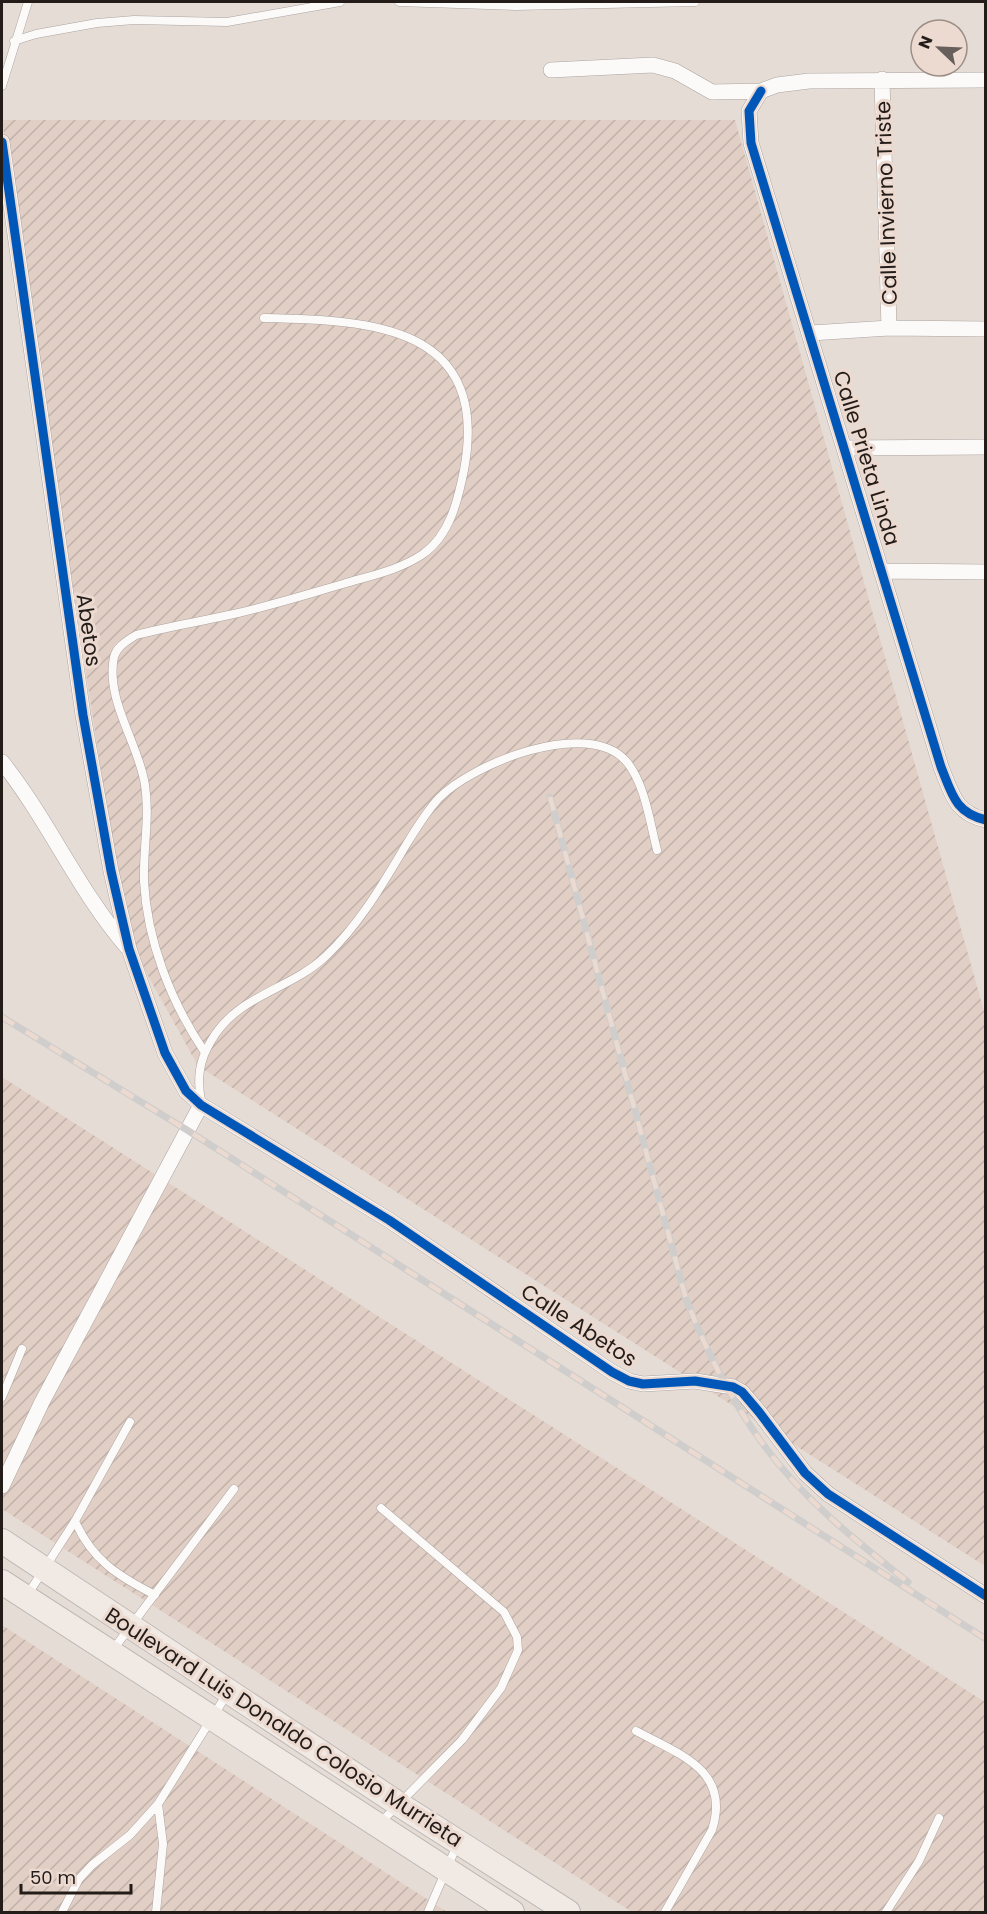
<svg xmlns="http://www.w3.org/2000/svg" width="987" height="1914" font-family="Poppins,sans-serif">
<defs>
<pattern id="industrial-furrows" width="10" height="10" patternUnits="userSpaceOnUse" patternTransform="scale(1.5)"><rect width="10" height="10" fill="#e1cfc5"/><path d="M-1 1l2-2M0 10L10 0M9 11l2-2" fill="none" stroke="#c1b1a9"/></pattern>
</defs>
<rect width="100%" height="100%" fill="#e6dcd6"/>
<!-- industrial -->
<path fill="url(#industrial-furrows)" d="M2 120H735L985 1015V1566L198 1066 126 936Z
M2 1077 985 1702V1912H632L2 1509Z
M2 1625 447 1912H2Z"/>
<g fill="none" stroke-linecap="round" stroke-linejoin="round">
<defs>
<path id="lane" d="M399 2 515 6 695 2
M14 41 36 34 97 23 134 20 227 22 340 2
M2 86 28 2
M204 1051C171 1002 147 941 144 881 143 849 150 817 145 785 139 744 105 700 114 657 117 646 127 641 136 635 167 627 198 622 229 615 267 607 305 595 343 584 369 576 400 570 423 554 450 535 458 500 464 470 491 325 371 320 264 318
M201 1101C197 1078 199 1061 211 1041 238 994 289 991 326 956 358 926 381 887 403 850 414 832 425 813 439 798 472 764 587 717 626 761 645 783 650 823 657 850
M2 1397 22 1349
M75 1521C92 1560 118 1576 155 1595
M28 1594 75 1521 130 1422
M112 1651 234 1489
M636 1731C681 1755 731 1771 712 1830L665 1912
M380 1823 462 1740 501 1688 518 1650 517 1637 504 1612 381 1508
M62 1912 79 1879 92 1865 130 1835 158 1804 227 1694
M156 1912 163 1844 158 1804
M428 1912 457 1845
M886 1912 919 1861 939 1818"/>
<path id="street" d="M551 70 653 65 675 71 712 92 761 91 777 85 809 81 986 80
M882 79 889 328
M761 91 749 111 751 143 941 767C952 794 955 813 986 820
M2 142 83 715 111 871 129 949 165 1053 186 1091 201 1105 389 1220 612 1372 629 1381 643 1384 695 1381 733 1387 742 1392 759 1412 805 1473 828 1494 986 1596
M811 333 889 328 986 329
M844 448 986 447
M881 571 986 572
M2 762C49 821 77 889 127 947
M2 1486 42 1402 201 1105"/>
<path id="primary" d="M2 1541 400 1805 568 1912
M2 1582 512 1912"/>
</defs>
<!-- lane casing -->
<use href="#lane" stroke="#aba39f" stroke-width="9"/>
<!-- street casing -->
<use href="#street" stroke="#aba39f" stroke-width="16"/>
<!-- primary casing -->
<use href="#primary" stroke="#beb8b6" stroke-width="26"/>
<!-- lane -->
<use href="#lane" stroke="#fbfaf9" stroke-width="8"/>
<!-- street -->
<use href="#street" stroke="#fbfaf9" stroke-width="15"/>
<!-- primary -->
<use href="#primary" stroke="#f1eae4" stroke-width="24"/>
<defs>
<path id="rail" d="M550 797 686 1299C706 1350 730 1399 763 1444 802 1498 856 1541 908 1582
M2 1017 187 1130 986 1639"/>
</defs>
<!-- rail casing -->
<use href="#rail" stroke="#d0cecc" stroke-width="7"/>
<!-- rail -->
<use href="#rail" stroke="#ecdad0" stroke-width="4.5" stroke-dasharray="14" stroke-linecap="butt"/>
<defs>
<path id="cycleway" d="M761 91 749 111 751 143 941 767C952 794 955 813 986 820
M2 142 83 715 111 871 129 949 165 1053 186 1091 201 1105 389 1220 612 1372 629 1381 643 1384 695 1381 733 1387 742 1392 759 1412 805 1473 828 1494 986 1596"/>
</defs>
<!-- cycleway casing -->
<use href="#cycleway" stroke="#ecdad0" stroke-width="13"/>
<!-- cycleway -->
<use href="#cycleway" stroke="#0057b8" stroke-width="9"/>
</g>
<g text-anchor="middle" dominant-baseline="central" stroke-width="6" stroke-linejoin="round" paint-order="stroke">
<!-- street labels -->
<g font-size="21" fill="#231c19" stroke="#ecdad0">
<text transform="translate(886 203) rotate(-92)">Calle Invierno Triste</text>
<text transform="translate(867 458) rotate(73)">Calle Prieta Linda</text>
<text transform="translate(89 630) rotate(82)">Abetos</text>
<text transform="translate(579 1325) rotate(33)">Calle Abetos</text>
<text transform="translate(284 1727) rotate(33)">Boulevard Luis Donaldo Colosio Murrieta</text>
</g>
</g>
<!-- border -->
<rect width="987" height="1914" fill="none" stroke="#231c19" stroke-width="6"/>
<!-- north arrow -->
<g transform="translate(939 48) rotate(293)"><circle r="28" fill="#ecdad0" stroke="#9c8e87" stroke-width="1.5"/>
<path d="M0-4.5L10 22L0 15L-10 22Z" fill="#675f5b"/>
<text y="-9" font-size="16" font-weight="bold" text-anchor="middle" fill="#231c19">N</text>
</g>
<!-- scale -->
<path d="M21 1884v9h110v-9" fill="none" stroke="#231c19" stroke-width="3"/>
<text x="30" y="1884" font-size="18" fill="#231c19" stroke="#ecdad0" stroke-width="4.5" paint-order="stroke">50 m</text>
</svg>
